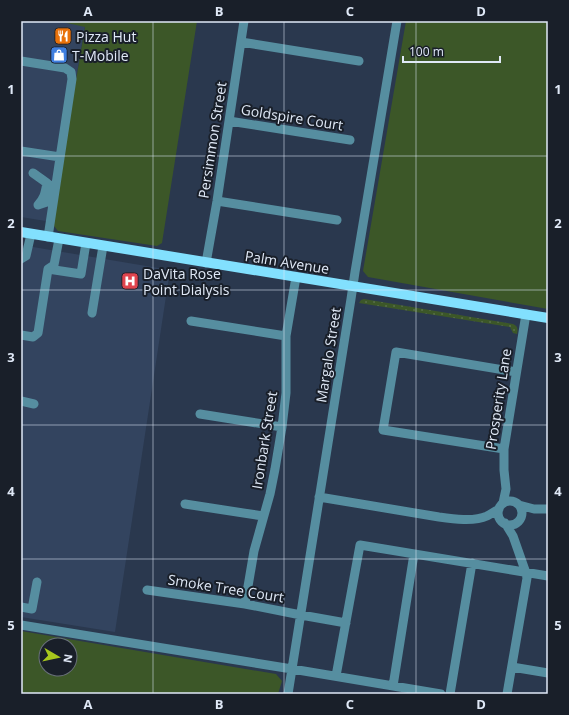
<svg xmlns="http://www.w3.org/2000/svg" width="569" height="715" font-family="'Open Sans',sans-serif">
<defs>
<pattern id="park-dots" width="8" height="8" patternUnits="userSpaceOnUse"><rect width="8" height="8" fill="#3c5728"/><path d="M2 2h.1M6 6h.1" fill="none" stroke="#586f48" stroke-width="1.8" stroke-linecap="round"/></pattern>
</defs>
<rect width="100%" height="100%" fill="#2a384e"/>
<!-- built -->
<path fill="#33445f" d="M21 21H58L85 26 52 222 21 217Z
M21 245 170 270 115 632 21 617Z"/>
<!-- green -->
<path fill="#3c5728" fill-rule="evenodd" d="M58 21H197L162 243 157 246 58 231 54 226 52 222 85 27Z
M406 21H548V309L368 277 363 271Z
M21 631 276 674 282 681 278 694H21ZM46 645H70V669H46Z"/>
<!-- park -->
<path fill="url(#park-dots)" d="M364 299 513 324C518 326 518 329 517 334L513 333 510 327 359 303 361 300Z"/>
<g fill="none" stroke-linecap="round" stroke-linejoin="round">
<!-- minor -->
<path stroke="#568ea0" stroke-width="9" d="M241 42 359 61
M21 61 65 68 71 72 72 79 48 237
M229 121 350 140
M21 151 60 157
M33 173 47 183C45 193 45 197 38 205L47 202C50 197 51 192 51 186L47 183
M217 201 337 220
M21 259 26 256 31 234
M206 263 217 201 244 21
M48 269 81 274 86 243
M92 313 103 246
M191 321 286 336
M21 335 33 337 38 333 48 269 54 265 59 239
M21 401 34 404
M200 414 282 427
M504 449 383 430 396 352 516 372
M319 497 439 517C453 519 474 522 487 516 491 514 495 511 499 509
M498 513a12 12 0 1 1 24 0a12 12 0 1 1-24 0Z
M503 503 506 489 504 470V449L526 314
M185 504 263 516
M519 505 534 509H548
M505 523 513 536 526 573 527 578 507 694
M147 590 245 604 301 615 346 623
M245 604 254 551 270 494 275 469 282 427 286 393V336L296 277
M21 607 32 609 37 582
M21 625 292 669 441 694
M512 667 548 673
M336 676 360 545 548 576
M393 686 414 554
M288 694 351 299 355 272 397 21
M450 694 472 563"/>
<!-- major -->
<path stroke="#82e0fe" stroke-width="10" d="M21 232 548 318"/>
</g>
<!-- grid -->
<path fill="none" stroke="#e0e9f7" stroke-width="1" stroke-opacity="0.55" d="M153 21V694M284 21V694M416 21V694M21 156H548M21 290H548M21 425H548M21 559H548"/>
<!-- icons -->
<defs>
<symbol id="restaurant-square" viewBox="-11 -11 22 22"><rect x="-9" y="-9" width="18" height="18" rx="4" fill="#e8710a" stroke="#191f29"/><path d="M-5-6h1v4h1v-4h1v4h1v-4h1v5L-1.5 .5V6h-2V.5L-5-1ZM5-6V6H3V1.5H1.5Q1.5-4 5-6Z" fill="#fff"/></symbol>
<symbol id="shop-square" viewBox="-11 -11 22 22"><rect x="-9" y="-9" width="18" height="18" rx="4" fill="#3f7fe0" stroke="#191f29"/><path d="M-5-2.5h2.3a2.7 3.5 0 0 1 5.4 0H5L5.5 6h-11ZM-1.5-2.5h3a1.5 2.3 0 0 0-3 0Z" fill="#fff"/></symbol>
<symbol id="hospital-square" viewBox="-11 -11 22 22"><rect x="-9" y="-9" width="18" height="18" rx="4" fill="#e0444e" stroke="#191f29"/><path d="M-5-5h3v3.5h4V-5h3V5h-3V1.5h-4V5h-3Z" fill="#fff"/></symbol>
</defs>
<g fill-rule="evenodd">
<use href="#restaurant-square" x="53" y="26" width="20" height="20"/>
<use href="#shop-square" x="49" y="45" width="20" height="20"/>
<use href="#hospital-square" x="120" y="271" width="20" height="20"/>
</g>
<g text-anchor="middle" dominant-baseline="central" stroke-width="4" stroke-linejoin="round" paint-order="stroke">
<!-- poi labels -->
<g font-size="14" fill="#e0e9f7" stroke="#191f29" text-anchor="start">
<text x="76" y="36">Pizza Hut</text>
<text x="72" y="55">T-Mobile</text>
<text x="143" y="273">DaVita Rose<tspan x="143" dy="16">Point Dialysis</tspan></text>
</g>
<!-- street labels -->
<g font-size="14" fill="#e0e9f7" stroke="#191f29">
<text transform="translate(292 117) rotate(9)">Goldspire Court</text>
<text transform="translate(212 140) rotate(-81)">Persimmon Street</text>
<text transform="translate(287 262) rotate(9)">Palm Avenue</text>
<text transform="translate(328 355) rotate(-81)">Margalo Street</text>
<text transform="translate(498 399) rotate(-81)">Prosperity Lane</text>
<text transform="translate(264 440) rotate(-81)">Ironbark Street</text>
<text transform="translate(226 588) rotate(9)">Smoke Tree Court</text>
</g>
</g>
<!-- border -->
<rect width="569" height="715" fill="none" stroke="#191f29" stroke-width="44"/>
<!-- north arrow -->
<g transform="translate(58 657) rotate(99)"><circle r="19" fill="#191f29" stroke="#69707b"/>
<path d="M0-3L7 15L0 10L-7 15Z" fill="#a8c71d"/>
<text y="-6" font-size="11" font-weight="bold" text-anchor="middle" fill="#e0e9f7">N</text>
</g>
<!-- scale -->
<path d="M403 56v6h97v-6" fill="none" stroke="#e0e9f7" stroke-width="2"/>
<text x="409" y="56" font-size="12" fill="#e0e9f7" stroke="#191f29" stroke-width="3" paint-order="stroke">100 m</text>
<rect x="22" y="22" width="525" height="671" fill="none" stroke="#e0e9f7" stroke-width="1.5"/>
<g font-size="13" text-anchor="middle" font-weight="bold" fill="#e0e9f7">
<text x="88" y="16">A</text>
<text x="219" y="16">B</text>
<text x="350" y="16">C</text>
<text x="481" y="16">D</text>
<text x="11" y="94">1</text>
<text x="558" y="94">1</text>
<text x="11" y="228">2</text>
<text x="558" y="228">2</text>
<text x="11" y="362">3</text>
<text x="558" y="362">3</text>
<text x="11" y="496">4</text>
<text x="558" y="496">4</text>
<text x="11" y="630">5</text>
<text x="558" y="630">5</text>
<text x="88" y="709">A</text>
<text x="219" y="709">B</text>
<text x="350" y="709">C</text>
<text x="481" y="709">D</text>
</g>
</svg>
